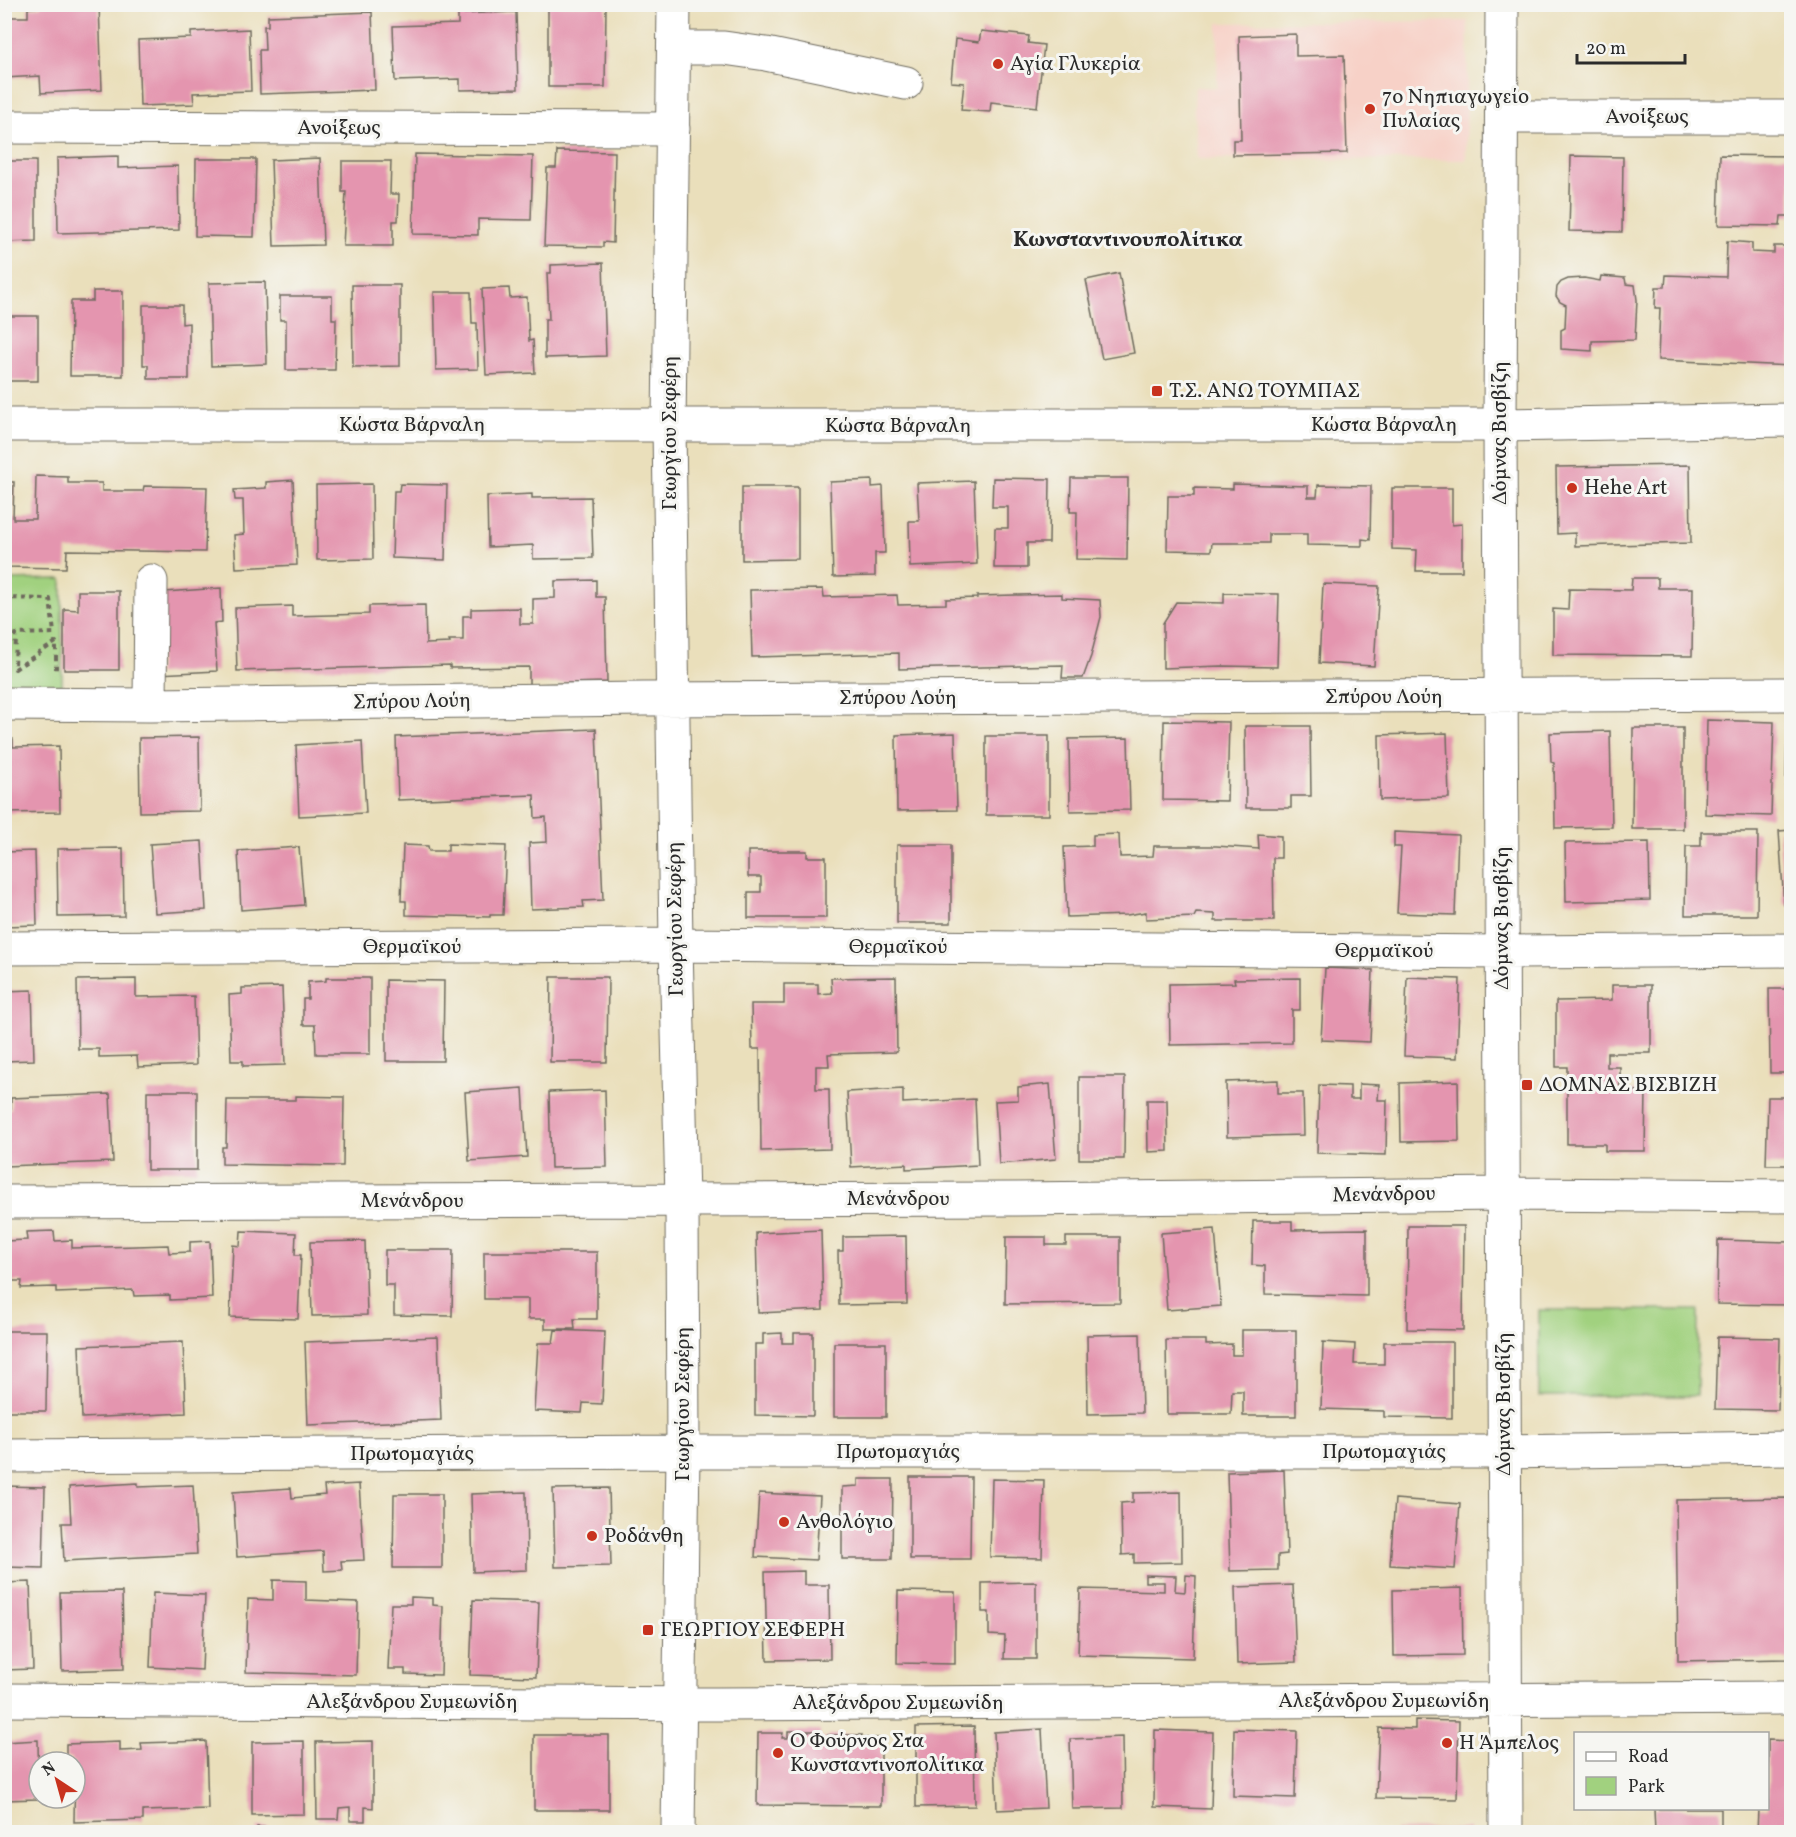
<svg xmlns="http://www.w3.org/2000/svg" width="1796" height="1837" font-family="Vollkorn,serif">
<rect width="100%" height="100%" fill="#f6f6f2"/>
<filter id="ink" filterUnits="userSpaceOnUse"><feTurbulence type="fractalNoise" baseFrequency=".0167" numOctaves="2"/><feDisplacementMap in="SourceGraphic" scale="12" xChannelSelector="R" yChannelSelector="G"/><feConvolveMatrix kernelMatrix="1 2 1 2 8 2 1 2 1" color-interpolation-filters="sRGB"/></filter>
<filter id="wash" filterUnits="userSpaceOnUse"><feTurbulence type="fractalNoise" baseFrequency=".008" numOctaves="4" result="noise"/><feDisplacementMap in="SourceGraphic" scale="24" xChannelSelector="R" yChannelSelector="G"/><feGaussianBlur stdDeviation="1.35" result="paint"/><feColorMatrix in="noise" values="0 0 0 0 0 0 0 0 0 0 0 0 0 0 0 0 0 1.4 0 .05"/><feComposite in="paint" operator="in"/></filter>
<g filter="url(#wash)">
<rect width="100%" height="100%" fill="#eadfbb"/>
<!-- built -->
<path fill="#f7d1c7" d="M1468 21 1466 160 1197 159 1194 111 1195 87 1217 88 1218 23Z"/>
<!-- green -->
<path fill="#a1d17f" stroke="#667e55" stroke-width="1.5" d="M62 579V686H5V580Z
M1539 1310H1698L1697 1396H1539Z"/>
<g id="blocks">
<!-- building -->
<path fill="#e495af" d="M41 4H99L102 90 41 93 40 76 4 78V9H9V17H28V8L41 7Z
M190 4H240V8L191 9Z
M548 5 606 6 605 87H548Z
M372 12 375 90 260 94 259 50H265L264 26H268V16Z
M516 12 518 89 460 90V79L395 81 393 26 458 24V14Z
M249 29 251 91 193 93 194 104 140 106 138 40 191 38V32Z
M981 31 1029 36 1028 43 1044 45 1037 107 991 102 990 112 961 110 964 83 951 82 955 39 979 42Z
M1296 34V56L1344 55 1347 153 1233 155V140H1241L1239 36Z
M557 151 615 152 613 243 603 242V247L544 246 547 168H556Z
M415 154 533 156 531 220 478 219V235L413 234Z
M1720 155 1791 156V216H1781L1780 226 1718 225Z
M118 156V168L178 166 179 230 58 233 57 158Z
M1571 156 1623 157 1622 232 1569 231Z
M320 158 323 245 274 246 271 160Z
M196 159H256L254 237 195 236Z
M4 161H36V241L4 242Z
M342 161H391L390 194H399L398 221H393V246H343L346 192H342Z
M1727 241 1752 243V252L1774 253V246H1790L1788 278H1791V366L1658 360 1660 308H1655L1656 287H1665L1666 275 1726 277Z
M603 263 606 356 545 358V319H549L547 273H551V265Z
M1119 273 1134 353 1102 359 1086 280Z
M1601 276 1625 278 1626 284 1635 285 1637 300 1635 340 1592 341V351L1561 349V330L1565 328 1566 305 1560 302 1556 296 1557 287 1561 282 1568 279 1584 278 1600 281Z
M265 282 267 364 211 366 209 283Z
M352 285H400V366L353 367Z
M509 288 510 298 527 297 529 341 533 340 535 373 486 375 482 289Z
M93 291H123V376H70L71 301H93Z
M434 292H471L472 323H477L478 369 436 370Z
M280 296H332V319H336L335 370H286V320H280Z
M143 305H182V324L189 323V379H148V365H143Z
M4 316H38V381H4Z
M1690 465 1691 543 1575 546V533L1557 534 1556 467Z
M36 476 68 477V483H102V491H143L144 486 207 487 205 552 67 550 66 568 4 567V482H14L13 519H35Z
M993 478 1050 479 1049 543H1027V568H994L995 528H1008V507H992Z
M1071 478H1128L1127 560 1076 559 1077 512H1070Z
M293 480 297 565 236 568 234 535 244 534 243 500H235L234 490 266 488V482Z
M872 480V487L883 486 885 553H875V576L833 577 830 482Z
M974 481 977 564 910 567 909 521H919L917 483Z
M372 484 373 559 317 560 316 485Z
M400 484 447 485 445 560 392 558 394 491H399Z
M1233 484 1308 486V497H1317L1318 485 1371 486 1370 540 1362 539V546L1307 545V534H1269V543H1212L1211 551 1167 550 1168 496H1194V488L1233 489Z
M742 487H798V559L742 560Z
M1392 488H1452V525L1462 524V571H1416L1417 550 1392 549Z
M532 494V498L591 497 593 558 533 559V545L488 547 487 496Z
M1632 578H1658V588H1693L1692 656 1553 655V609L1568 610 1569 589 1631 590Z
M596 580V597H605L607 682 529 684V667L450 668V665L237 671 235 608 292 606V616L369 614V606L425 605 426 644 450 643 449 640H463V616H471V609L520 608V624H533V599L555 598V581Z
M1323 584 1379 586 1374 666 1319 663Z
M221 588 222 622 214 623 217 671 158 674 165 592Z
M823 589 824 597 897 595 898 605 946 604V599L977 598V596L1062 594V598L1100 600 1101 617 1091 656 1083 678H1062L1063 665 899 669V653L752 657 750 590Z
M78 591H119V670H64V609L78 610Z
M1224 593 1279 594 1277 667 1222 666 1163 668V623L1176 602 1224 603Z
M1707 720 1774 722 1771 816 1705 814Z
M1164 721 1229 722 1227 801 1163 800Z
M1245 726H1310L1311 796H1291V808H1246Z
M1633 728H1683V829H1632Z
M596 729 603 900 583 901 584 907 531 909 529 843 547 842 546 817 535 818 534 795 398 800 396 737Z
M1610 731 1612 827 1555 828 1554 763 1551 762 1550 733Z
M955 733 957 810 897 811 896 735Z
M1447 733 1449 798 1380 800 1379 735Z
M1787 735H1791V813H1785Z
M986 736H1049V815H986Z
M199 737 200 811 140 812 139 738Z
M1128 738 1130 810 1070 811 1069 739Z
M5 739H13V747L59 746 60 812 5 813Z
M362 741 366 813 299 816 296 745Z
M1791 830V904L1784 905 1779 831Z
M1394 832 1458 835 1455 915 1397 913 1401 847H1394Z
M1701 832H1758L1757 915H1685L1686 846H1701Z
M1119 834 1120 857 1153 856 1154 846H1216L1259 849 1258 834 1281 836V858H1273L1274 921H1215V914L1196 913 1194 917 1146 919V912L1127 915 1067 917 1064 847 1093 846V835Z
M202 841 206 910 155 913 150 844Z
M1649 842 1650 900 1566 902 1565 843Z
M448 844 506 846 503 915H490V917L406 915V901H401L403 845 428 846 429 851H448Z
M897 845H951V923H897Z
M299 847 304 905 241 910 238 851Z
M123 848 124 916 58 917 57 849Z
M35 851 37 925 4 926V852Z
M748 851H807V857H826V918H748V892H761V877H748Z
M1325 968 1373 970 1370 1042 1321 1040Z
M551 977H608L607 1062H550Z
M896 977 897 1052 828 1054 829 1066H816V1089H829L830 1149 761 1151 760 1049H752L751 1004H784V984H818V994L832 993 831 978Z
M1407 977 1460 979 1457 1058 1404 1056Z
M326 978H370V1054H316L315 1025H303V999H308V982L326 981Z
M1300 978V1010H1292V1043L1170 1045 1169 984 1235 983 1234 979Z
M136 979V997L194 996 196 1065 138 1067 137 1056 99 1057V1049H78L77 980Z
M386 980 444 981 443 1061H386Z
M1612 985H1651V1053H1607V1067H1620V1091H1646L1645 1151H1605V1144H1567V1067H1556V1001L1612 1000Z
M282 987 285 1065 243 1066V1061H231L229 995 242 994V988Z
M1769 989H1791V1073H1770Z
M32 990 34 1060 4 1061V991Z
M1079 1077H1125L1124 1159H1079Z
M1278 1080V1093H1303L1304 1135 1227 1137 1226 1082Z
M1458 1081 1459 1141 1401 1142 1400 1083Z
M1050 1084 1056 1159 999 1164 995 1101 1018 1100V1087Z
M1359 1084 1379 1085 1378 1100H1387L1386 1155 1317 1153 1319 1085 1350 1086V1099H1359Z
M523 1088 527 1157 469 1161 465 1092Z
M903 1089V1103L975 1099 978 1165 906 1169V1164L851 1167 847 1092Z
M605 1090 607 1167 551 1168 549 1092Z
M147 1091H197V1170H147Z
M110 1094 113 1162 4 1166V1109H11V1098Z
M296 1096 344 1097 343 1166 222 1164V1147H226L227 1100H296Z
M1768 1097H1791V1165H1766Z
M1147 1100H1167L1168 1151 1148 1152Z
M1253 1221H1292V1230L1367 1229V1296L1265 1294V1266L1252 1265Z
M1408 1226H1464L1463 1330 1407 1329Z
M1215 1229 1221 1306 1167 1310 1161 1233Z
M821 1230 823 1310 758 1313 756 1233Z
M54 1231 55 1241 72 1240V1248L168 1245 169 1253 190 1252V1242L210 1241 212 1298 170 1300V1295L134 1296 133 1290 56 1293V1287L21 1288 22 1281H4V1241L27 1240 26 1232Z
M241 1231 296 1233 295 1255H301L298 1319 230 1317 233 1245 240 1246Z
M906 1236 907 1304 839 1305 838 1251H843V1237Z
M1006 1237H1046V1245H1066V1237H1120V1303L1005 1304Z
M1718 1240 1791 1242V1305L1717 1304Z
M365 1241 367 1315 312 1316 310 1242Z
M385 1250H453L452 1316 394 1315V1285H385Z
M484 1252H597V1319H574L575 1329H545V1319H528V1299H484Z
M555 1330 605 1332 602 1404 583 1403 582 1413 534 1411 538 1343H553Z
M1242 1330H1296V1416H1243V1391H1232L1231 1414H1167L1166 1340H1206V1345L1232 1344V1355H1242Z
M4 1331H47L46 1411H4Z
M782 1333V1343H794V1333H813V1416L755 1415V1344H763V1334Z
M1140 1334 1142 1413 1088 1414 1087 1335Z
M438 1337 441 1420 308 1425 305 1342Z
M1717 1337 1780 1338 1778 1410 1715 1409Z
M183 1342 186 1413 82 1418 79 1346Z
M1323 1342 1355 1344 1354 1364H1384V1342H1452V1418L1384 1417V1411L1321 1409Z
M834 1343H886V1417H834Z
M1284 1470 1287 1554 1278 1555V1570L1230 1571 1227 1472Z
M910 1477H971L970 1559H910Z
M858 1479H893L892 1559H842V1487L858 1486Z
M992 1479 1044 1480 1042 1558 990 1557Z
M138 1483V1487L193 1485 197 1554 64 1561 62 1523H71L69 1487Z
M359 1484 364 1560 341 1561 342 1570 324 1571 323 1551 237 1557 233 1492 291 1488 292 1498 325 1495 324 1486Z
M4 1486 45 1487 43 1568 4 1567Z
M609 1488 611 1566 555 1567 553 1489Z
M526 1492 527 1570 473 1572 471 1494Z
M1181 1492 1182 1562 1134 1563V1554L1122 1555 1121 1503 1133 1502V1493Z
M759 1493 820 1496 816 1560 755 1557Z
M394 1494H442V1568H393Z
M1787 1498 1789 1659 1678 1661 1676 1500Z
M1395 1499 1460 1504 1455 1569 1390 1565Z
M804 1571V1585H829L830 1659 767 1660 765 1572Z
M1145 1575 1176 1576 1175 1591 1185 1592 1186 1575 1196 1576 1193 1658 1078 1655 1080 1589 1164 1591V1582H1145Z
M273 1580 306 1581V1600L358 1602 356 1675 246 1672 248 1599 273 1600Z
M30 1582 33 1669 4 1670V1583Z
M1036 1582V1659H1004L1005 1636 989 1635V1612H982V1583Z
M1293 1585 1296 1662 1237 1664 1235 1587Z
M1462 1588 1463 1655 1394 1656 1393 1590Z
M898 1591 955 1592V1664L897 1663Z
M122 1592 124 1669 62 1671 60 1593Z
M153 1593 205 1595 202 1670 150 1667Z
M411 1597 432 1598V1605L443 1606 441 1675 405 1674V1669H388L391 1604H411Z
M473 1600 539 1602 536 1677 470 1675Z
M1415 1720 1459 1721 1457 1799 1376 1798 1379 1728 1415 1729Z
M974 1726 975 1806 916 1807V1727Z
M1042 1729 1046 1808 997 1810 994 1732Z
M1234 1729 1297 1731 1295 1798 1233 1796Z
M1155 1730 1213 1732 1211 1809 1154 1807Z
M788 1731H820V1738H827L828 1735H862L861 1738H881V1806L757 1805 758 1733H783L782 1738H788Z
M534 1735H609V1810H534Z
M1122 1737 1123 1808 1072 1809 1070 1739Z
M38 1740 39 1799 4 1800V1742Z
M1768 1740 1791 1741V1832H1757L1758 1809 1768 1808Z
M206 1741 208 1809 143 1811V1820L74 1822 75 1762H72V1758H66V1744L120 1742V1751L142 1750 141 1743Z
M304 1741V1814L252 1815V1742Z
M373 1741V1808L365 1807V1821H350V1807L339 1808 338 1819H317L316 1742Z
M1654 1809H1721V1832H1655Z
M257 1827 277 1828V1832H257Z
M1469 1829V1832H1395V1830Z"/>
</g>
</g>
<g filter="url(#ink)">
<use href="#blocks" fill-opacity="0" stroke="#6e6a5d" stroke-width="1.5"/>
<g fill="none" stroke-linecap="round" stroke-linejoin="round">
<defs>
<path id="street" d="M674 4 669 426 676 945 682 1200 683 1452 678 1832
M1502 4 1500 425 1506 1832
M674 48H724L766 54 906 83
M1502 117H1792
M4 127 673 129
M4 425H1500L1792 420
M4 704 150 705 644 699 1792 694
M150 705 151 581
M4 948 676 945 1502 952 1792 950
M4 1202 1017 1199 1503 1194 1792 1196
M4 1456 683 1452H1504L1792 1448
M4 1700 717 1704 1792 1698"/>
</defs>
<!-- street casing -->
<use href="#street" stroke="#6e6a5d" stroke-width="35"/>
<!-- path -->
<path stroke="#6e6a5d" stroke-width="4" stroke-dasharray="4.5 4.5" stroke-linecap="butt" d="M4 598 50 599 54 633 16 634 15 669 56 642V670"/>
<!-- street -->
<use href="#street" stroke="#fff" stroke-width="33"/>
</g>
</g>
<!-- markers -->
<g fill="#c8321e" stroke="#f6f6f2" stroke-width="2">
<circle cx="998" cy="64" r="6"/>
<circle cx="1370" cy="109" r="6"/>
<rect x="1151" y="385" width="12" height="12" rx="3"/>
<circle cx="1572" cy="488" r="6"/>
<rect x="1521" y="1079" width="12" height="12" rx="3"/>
<circle cx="784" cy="1522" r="6"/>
<circle cx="592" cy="1536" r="6"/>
<rect x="642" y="1624" width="12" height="12" rx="3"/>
<circle cx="1447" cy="1743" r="6"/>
<circle cx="778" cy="1753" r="6"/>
</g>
<g text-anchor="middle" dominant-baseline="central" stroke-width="6" stroke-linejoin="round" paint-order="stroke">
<!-- poi labels -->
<g font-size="21" fill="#2b2b2b" stroke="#f6f6f2" text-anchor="start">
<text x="1010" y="64">Αγία Γλυκερία</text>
<text x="1382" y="97">7ο Νηπιαγωγείο<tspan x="1382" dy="24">Πυλαίας</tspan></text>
<text x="1169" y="391">Τ.Σ. ΑΝΩ ΤΟΥΜΠΑΣ</text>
<text x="1584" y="488">Hehe Art</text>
<text x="1539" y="1085">ΔΟΜΝΑΣ ΒΙΣΒΙΖΗ</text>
<text x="796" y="1522">Ανθολόγιο</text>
<text x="604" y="1536">Ροδάνθη</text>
<text x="660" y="1630">ΓΕΩΡΓΙΟΥ ΣΕΦΕΡΗ</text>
<text x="790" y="1741">Ο Φούρνος Στα<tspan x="790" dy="24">Κωνσταντινοπολίτικα</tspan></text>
<text x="1459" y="1743">Η Άμπελος</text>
</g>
<!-- street labels -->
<g font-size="21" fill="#2b2b2b" stroke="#f6f6f2">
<text x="1647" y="117">Ανοίξεως</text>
<text x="339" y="128">Ανοίξεως</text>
<text x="412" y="425">Κώστα Βάρναλη</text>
<text x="1384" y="425">Κώστα Βάρναλη</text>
<text x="898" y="426">Κώστα Βάρναλη</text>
<text transform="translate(670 433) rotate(-90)">Γεωργίου Σεφέρη</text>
<text transform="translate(1500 433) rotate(-90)">Δόμνας Βισβίζη</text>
<text x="1384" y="697">Σπύρου Λούη</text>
<text x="898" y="698">Σπύρου Λούη</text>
<text transform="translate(412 702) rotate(-1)">Σπύρου Λούη</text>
<text transform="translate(1502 918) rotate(-90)">Δόμνας Βισβίζη</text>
<text transform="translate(676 919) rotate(-91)">Γεωργίου Σεφέρη</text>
<text x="412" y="947">Θερμαϊκού</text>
<text x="898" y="947">Θερμαϊκού</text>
<text x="1384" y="951">Θερμαϊκού</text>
<text transform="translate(1384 1195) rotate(-1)">Μενάνδρου</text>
<text x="898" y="1199">Μενάνδρου</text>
<text x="412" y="1201">Μενάνδρου</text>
<text transform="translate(683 1404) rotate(-90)">Γεωργίου Σεφέρη</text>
<text transform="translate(1504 1404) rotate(-90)">Δόμνας Βισβίζη</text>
<text x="898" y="1452">Πρωτομαγιάς</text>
<text x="1384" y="1452">Πρωτομαγιάς</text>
<text x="412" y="1454">Πρωτομαγιάς</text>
<text x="1384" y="1701">Αλεξάνδρου Συμεωνίδη</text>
<text x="412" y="1702">Αλεξάνδρου Συμεωνίδη</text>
<text x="898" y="1703">Αλεξάνδρου Συμεωνίδη</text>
</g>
<!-- neighbourhood labels -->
<g font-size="22" font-weight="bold" fill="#2b2b2b" stroke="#f6f6f2">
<text x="1128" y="240">Κωνσταντινουπολίτικα</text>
</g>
</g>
<!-- margin -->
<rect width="1796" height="1837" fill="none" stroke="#f6f6f2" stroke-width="24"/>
<!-- legend -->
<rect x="1574" y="1732" width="195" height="78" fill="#f6f6f2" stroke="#a5a5a2" stroke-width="1.5"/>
<rect x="1586" y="1752" width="30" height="9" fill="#ffffff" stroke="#a5a5a2" stroke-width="1.5"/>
<text x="1628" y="1762" font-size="18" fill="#2b2b2b">Road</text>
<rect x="1586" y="1777" width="30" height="18" fill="#a1d17f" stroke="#a5a5a2" stroke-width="1.5"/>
<text x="1628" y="1792" font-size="18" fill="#2b2b2b">Park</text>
<!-- north arrow -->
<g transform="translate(57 1780) rotate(324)"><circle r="28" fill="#f6f6f2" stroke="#a5a5a2" stroke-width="1.5"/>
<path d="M0-4.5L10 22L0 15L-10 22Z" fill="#c8321e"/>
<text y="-9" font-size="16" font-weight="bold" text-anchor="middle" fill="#2b2b2b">N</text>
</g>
<!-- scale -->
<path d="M1577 54v9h108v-9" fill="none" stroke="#2b2b2b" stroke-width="3"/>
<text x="1586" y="54" font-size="18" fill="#2b2b2b" stroke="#f6f6f2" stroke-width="4.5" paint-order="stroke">20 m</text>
</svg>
